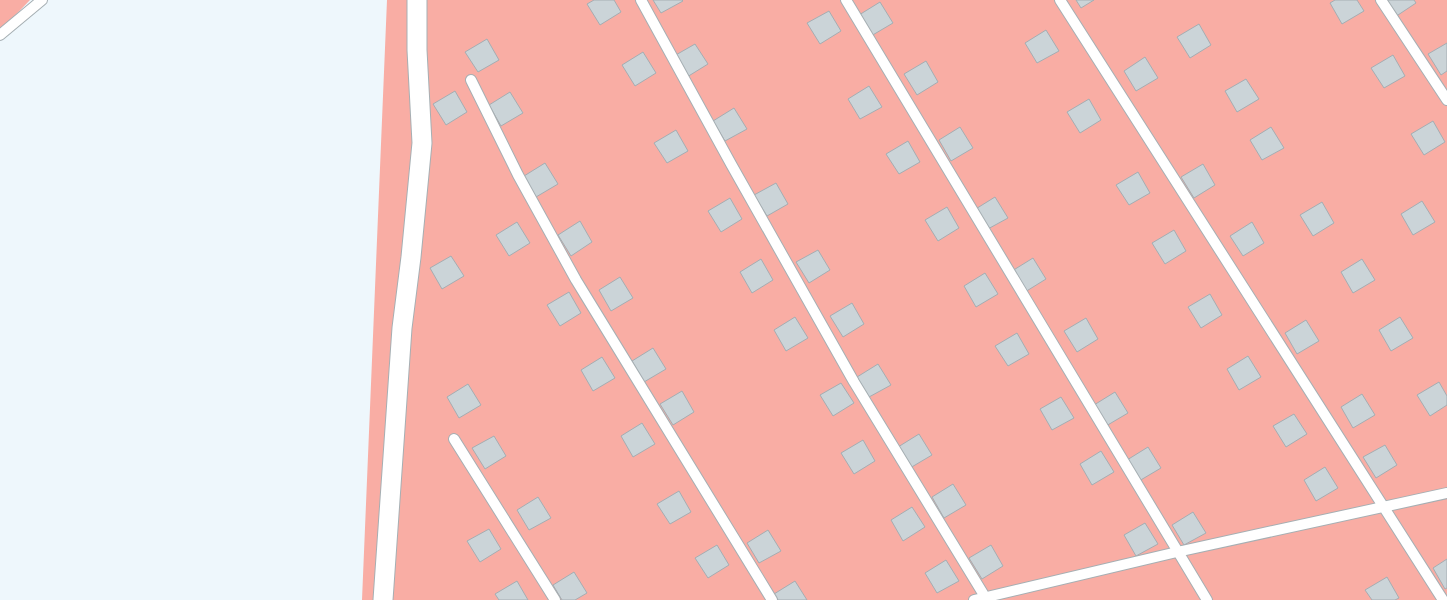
<svg xmlns="http://www.w3.org/2000/svg" width="1447" height="600" font-family="Overpass,sans-serif">
<rect width="100%" height="100%" fill="#eef7fc"/>
<!-- green -->
<path fill="#f9ada4" d="M0 0H30L0 31Z
M387 0H1447V600H362Z"/>
<!-- building -->
<path fill="#cbd4d8" stroke="#a5adb2" d="M594 0H614L621 12 600 25 587 4Z
M653 0H682L683 1 661 13Z
M1076 0H1094L1081 8Z
M1335 0H1357L1364 11 1342 24 1330 3Z
M1385 0H1414L1416 3 1395 17Z
M880 2 893 23 871 36 859 15Z
M829 11 841 31 820 44 807 23Z
M1199 24 1211 45 1190 58 1177 37Z
M1046 30 1059 51 1037 63 1025 43Z
M487 39 499 60 478 72 465 52Z
M1447 43V71L1441 75 1428 54Z
M695 44 708 64 687 77 674 56Z
M643 52 656 73 635 86 622 65Z
M1393 55 1405 76 1384 88 1371 68Z
M1145 57 1158 78 1136 91 1124 71Z
M926 61 938 82 917 95 904 74Z
M1246 79 1259 99 1237 112 1225 91Z
M869 86 882 107 860 119 848 99Z
M455 91 467 112 446 125 433 104Z
M510 92 523 113 501 126 489 105Z
M1089 99 1101 120 1080 133 1067 112Z
M734 108 747 129 725 141 713 121Z
M1433 121 1445 142 1424 155 1411 134Z
M960 127 973 148 951 161 939 140Z
M1271 127 1284 148 1262 160 1250 140Z
M676 130 688 151 667 163 654 143Z
M908 141 920 162 899 174 886 154Z
M545 163 558 184 536 197 524 176Z
M1203 164 1215 185 1194 198 1181 177Z
M1138 172 1150 193 1129 205 1116 185Z
M776 183 788 204 767 216 754 195Z
M995 197 1008 218 986 230 974 210Z
M730 198 742 219 721 232 708 211Z
M1422 201 1435 222 1413 235 1401 214Z
M1322 202 1334 223 1313 236 1300 215Z
M947 207 959 228 938 241 925 220Z
M580 221 592 242 571 256 558 235Z
M517 222 530 243 509 256 496 235Z
M1252 222 1264 243 1243 256 1230 236Z
M1174 230 1186 251 1165 264 1152 243Z
M818 250 830 270 809 283 796 262Z
M451 256 464 276 442 289 430 268Z
M1033 258 1046 279 1025 292 1012 271Z
M761 259 773 280 752 293 740 272Z
M1362 259 1375 280 1353 293 1341 272Z
M985 273 998 294 976 307 964 286Z
M620 277 633 298 611 311 599 290Z
M569 292 581 313 560 326 547 305Z
M1210 294 1222 315 1201 328 1188 307Z
M852 303 864 324 843 337 830 316Z
M795 317 808 338 786 351 774 330Z
M1400 317 1413 338 1391 351 1379 330Z
M1086 318 1098 339 1077 352 1064 331Z
M1306 320 1319 341 1297 354 1285 333Z
M1017 333 1029 354 1008 366 995 346Z
M653 348 666 369 644 382 632 361Z
M1248 356 1261 377 1239 390 1227 369Z
M602 357 615 378 593 391 581 370Z
M878 364 891 385 869 397 857 377Z
M1439 382 1447 396V405L1430 416 1417 395Z
M841 383 854 403 833 416 820 395Z
M468 384 481 405 459 418 447 397Z
M682 391 694 412 673 425 660 404Z
M1115 392 1128 413 1106 426 1094 405Z
M1362 394 1375 415 1353 428 1341 407Z
M1061 397 1074 418 1052 430 1040 409Z
M1294 414 1307 434 1286 447 1273 426Z
M642 423 655 444 633 457 621 436Z
M919 434 932 455 910 468 898 447Z
M494 436 506 456 485 469 472 448Z
M863 440 875 461 854 474 841 453Z
M1385 445 1397 465 1376 478 1363 457Z
M1148 447 1161 468 1139 481 1127 460Z
M1101 451 1114 472 1092 485 1080 464Z
M1325 467 1338 488 1316 501 1304 480Z
M953 484 966 505 944 518 932 497Z
M679 491 691 512 670 524 657 504Z
M538 497 551 518 529 530 517 510Z
M912 507 925 527 903 541 891 520Z
M1193 512 1206 533 1184 545 1172 525Z
M1145 523 1158 544 1136 556 1124 535Z
M489 529 501 549 480 562 467 541Z
M768 530 781 551 759 563 747 543Z
M717 545 729 565 708 578 695 558Z
M991 545 1003 566 982 579 969 558Z
M1447 559V588L1445 589 1433 568Z
M946 560 959 581 937 593 925 573Z
M574 572 587 593 575 600H562L553 585Z
M1387 577 1399 598 1395 600H1372L1365 590Z
M517 581 528 600H499L495 594Z
M795 581 807 600H778L774 594Z"/>
<g fill="none" stroke-linecap="round" stroke-linejoin="round">
<defs>
<path id="service" d="M641 0 731 164 854 382 987 600
M846 0 1207 600
M1060 0 1443 600
M1381 0 1447 100
M0 35 42 0
M471 80 518 175 576 280 772 600
M454 439 555 600
M974 600 1177 552 1447 493"/>
<path id="minor" d="M383 600 402 328 411 257 422 143 417 50V0"/>
</defs>
<!-- service casing -->
<use href="#service" stroke="#a6afb3" stroke-width="12"/>
<!-- minor casing -->
<use href="#minor" stroke="#a6afb3" stroke-width="21"/>
<!-- service -->
<use href="#service" stroke="#fff" stroke-width="10"/>
<!-- minor -->
<use href="#minor" stroke="#fff" stroke-width="19"/>
</g>
</svg>
